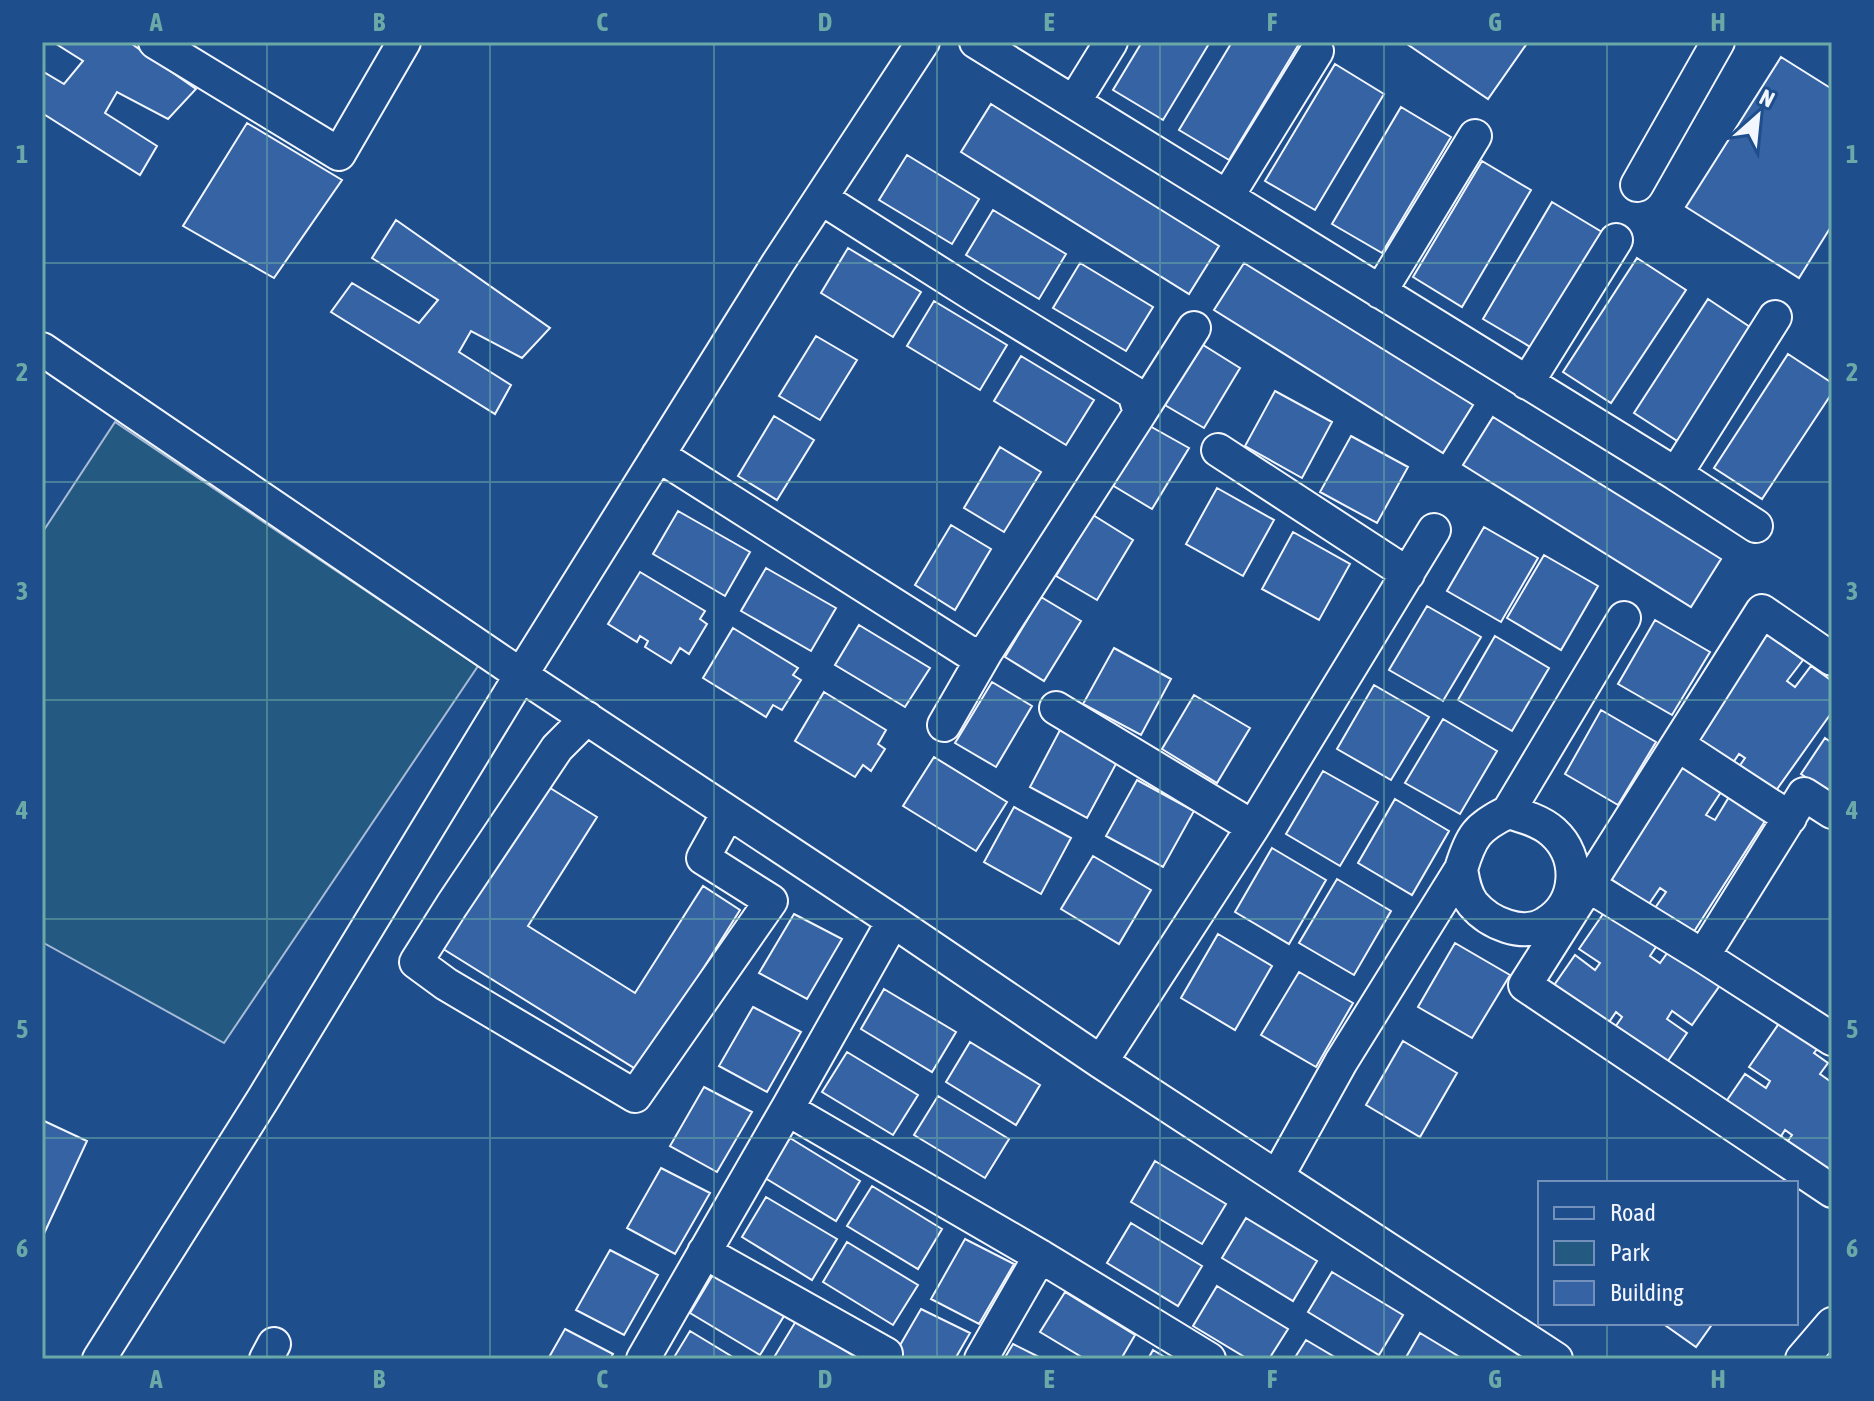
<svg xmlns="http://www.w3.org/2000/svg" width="1874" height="1401" font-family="'Asap Condensed',sans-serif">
<rect width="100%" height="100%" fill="#1f4e8c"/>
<!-- green -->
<path fill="#245a82" stroke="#a8bbd7" stroke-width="2" d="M115 422 478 666 224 1043 42 942V533Z"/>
<!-- building -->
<path fill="#3563a3" stroke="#f2f6ff" stroke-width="2" d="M53 42H129L196 89 168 119 117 92 105 113 157 146 140 175 42 113V71L64 84 83 61Z
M1142 42H1210L1163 120 1113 90Z
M1232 42H1295L1299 44 1229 160 1179 130Z
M1404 42H1528L1488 99Z
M1781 57 1832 89V225L1799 278 1686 207Z
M1335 64 1384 94 1315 210 1265 181Z
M991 104 1219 246 1189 294 961 152Z
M1401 107 1451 137 1382 253 1332 224Z
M247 123 342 180 274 278 183 226Z
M907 155 979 199 952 244 879 200Z
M1482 161 1531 190 1462 307 1413 277Z
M1552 202 1602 232 1532 348 1483 319Z
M993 210 1066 254 1039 299 966 255Z
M396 220 550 328 522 358 471 331 459 352 511 385 495 414 331 312 352 283 419 323 438 300 372 258Z
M848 248 921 292 893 337 821 293Z
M1637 258 1686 290 1611 403 1563 372Z
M1080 263 1153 307 1126 351 1053 308Z
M1244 263 1473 405 1443 453 1214 310Z
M1708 299 1756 331 1682 444 1634 413Z
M934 301 1007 345 980 390 907 346Z
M816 336 857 360 820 420 779 396Z
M1200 343 1240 368 1204 428 1163 404Z
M1788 354 1832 383V393L1762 499 1714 468Z
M1021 356 1094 400 1066 445 994 401Z
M1275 391 1332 422 1302 478 1245 446Z
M774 416 814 440 777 500 738 476Z
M1493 417 1721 559 1691 607 1463 465Z
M1148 425 1189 448 1152 509 1112 485Z
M1351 436 1408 467 1377 523 1320 492Z
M1000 447 1041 472 1004 532 964 508Z
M1217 488 1274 520 1243 576 1186 544Z
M678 511 750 552 725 596 653 554Z
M1093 515 1133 540 1097 600 1056 576Z
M951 525 991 549 955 610 915 585Z
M1484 527 1538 558 1501 622 1447 591Z
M1293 532 1350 564 1319 620 1262 589Z
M1544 555 1598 586 1561 650 1507 618Z
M766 568 836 608 811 651 741 611Z
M640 572 705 611 700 619 707 624 689 654 680 648 671 663 645 647 648 641 640 636 637 642 608 624Z
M1041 597 1081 621 1044 681 1005 657Z
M1427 606 1481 637 1443 701 1389 670Z
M1655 620 1710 652 1672 715 1618 684Z
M859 625 930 668 905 707 835 665Z
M733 628 798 668 793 675 801 680 782 710 773 705 766 717 703 678Z
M1764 632 1803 660 1787 681 1795 687 1811 666 1832 681V712L1770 799 1734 774 1745 758 1739 754 1728 770 1687 741Z
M1495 636 1549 668 1512 731 1458 700Z
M1114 648 1171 679 1141 735 1083 704Z
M992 682 1032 706 996 767 955 743Z
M1374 685 1429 717 1391 780 1337 749Z
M824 692 886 730 878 744 885 749 871 771 863 765 855 777 795 741Z
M1194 695 1250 728 1217 783 1162 749Z
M1601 710 1656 742 1618 805 1565 774Z
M1443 719 1497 751 1460 814 1405 783Z
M1060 730 1117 762 1087 818 1030 787Z
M1825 738 1832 743V795L1801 774Z
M934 757 1007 802 976 851 903 806Z
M1682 766 1721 792 1706 815 1715 820 1729 797 1765 821 1693 933 1655 908 1666 892 1660 888 1649 904 1608 877 1633 844Z
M1323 771 1378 802 1340 866 1286 834Z
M1137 780 1194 811 1163 867 1106 836Z
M542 783 597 817 528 926 635 993 703 886 740 910 639 1071 440 947Z
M1395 799 1449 831 1412 895 1358 863Z
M1014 807 1071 838 1041 894 984 862Z
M1272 848 1326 880 1289 944 1235 912Z
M1093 856 1151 890 1119 944 1061 909Z
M1337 879 1391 911 1354 975 1299 943Z
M1610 904 1658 944 1650 956 1660 963 1668 952 1723 981 1692 1025 1672 1011 1667 1019 1687 1033 1663 1068 1611 1033 1622 1017 1616 1012 1605 1028 1550 991 1575 955 1595 970 1600 963 1579 949Z
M794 914 842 939 807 999 759 973Z
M1218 934 1272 966 1235 1030 1181 998Z
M1455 943 1510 975 1472 1038 1418 1007Z
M1299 972 1353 1003 1316 1067 1261 1035Z
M884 989 956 1032 932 1072 861 1029Z
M753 1007 801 1032 767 1092 719 1066Z
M1780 1022 1818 1048 1814 1053 1828 1063 1820 1074 1830 1081 1832 1078V1186L1781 1151 1792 1135 1785 1130 1775 1146 1721 1109 1745 1074 1766 1088 1770 1081 1749 1067Z
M1403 1041 1457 1073 1420 1137 1366 1105Z
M970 1042 1040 1085 1016 1125 946 1082Z
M847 1052 918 1095 893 1135 822 1092Z
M704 1087 752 1112 717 1172 670 1146Z
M938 1096 1009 1139 985 1178 914 1135Z
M42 1120 87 1141 42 1238Z
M790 1138 860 1181 836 1221 765 1178Z
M1155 1161 1226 1204 1202 1244 1131 1202Z
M661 1168 710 1193 675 1254 627 1228Z
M872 1186 942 1229 918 1269 847 1226Z
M766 1197 837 1239 812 1280 742 1237Z
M1246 1218 1317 1261 1293 1301 1222 1258Z
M1131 1223 1202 1266 1178 1306 1107 1263Z
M965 1239 1014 1264 979 1324 931 1299Z
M847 1242 918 1285 893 1325 823 1282Z
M610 1250 658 1275 624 1335 576 1310Z
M1332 1272 1403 1315 1379 1355 1308 1312Z
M714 1273 784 1316 760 1355 690 1313Z
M1217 1286 1288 1329 1269 1359H1248L1193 1326Z
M1065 1292 1135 1335 1121 1359H1085L1040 1332Z
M921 1309 970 1333 955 1359H892Z
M796 1321 859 1359H773Z
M1662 1323H1713L1696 1347Z
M565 1329 613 1354 610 1359H548Z
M690 1331 736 1359H673Z
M1420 1333 1463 1359H1405Z
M1306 1340 1338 1359H1294Z
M1013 1344 1043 1359H1004Z
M1153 1350 1168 1359H1148Z"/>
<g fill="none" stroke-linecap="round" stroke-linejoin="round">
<defs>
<path id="street" d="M155 42 339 154 404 42
M923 42 778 263 521 675 893 921 1101 1062 1556 1359
M976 42 1676 474 1756 526
M1074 102 1111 42
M1637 185 1718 42
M1227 197 1317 51
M1380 292 1475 136
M42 349 521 675 263 1099 99 1359
M1527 383 1616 240
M1140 413 1194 328
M1218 450 1408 574
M658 455 970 653 986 652 1140 413 1134 393 977 297 821 198
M1676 474 1775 317
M1832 659 1762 611 1525 985 1832 1191
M1056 708 1253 827
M587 718 557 748 452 905 416 962 446 984 635 1096 771 901 703 858 728 813
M944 725 986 652
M1678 745 1790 818
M1461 869C1463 881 1465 894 1473 904 1489 923 1523 938 1546 923 1579 903 1581 857 1553 832 1541 821 1523 816 1508 812
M1589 886 1703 956 1832 1039
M893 921 787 1109 1040 1256 1209 1359
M1703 956 1804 794 1832 812
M1101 1062 1253 827 1434 530
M1277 1177 1341 1062 1461 869C1471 836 1477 827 1508 812L1624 618
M704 1252 886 1354
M266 1359 274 1344
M643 1359 787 1109
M981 1359 1040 1256
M1802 1359 1832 1324"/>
</defs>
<!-- street casing -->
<use href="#street" stroke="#f2f6ff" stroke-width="36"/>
<!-- street -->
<use href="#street" stroke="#1f4e8c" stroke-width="32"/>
</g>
<!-- grid -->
<path fill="none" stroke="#6aa9a8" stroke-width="2" stroke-opacity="0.55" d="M267 42V1359M490 42V1359M714 42V1359M937 42V1359M1160 42V1359M1384 42V1359M1607 42V1183M42 263H1832M42 482H1832M42 700H1832M42 919H1832M42 1138H1832M1607 1323V1359"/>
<!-- border -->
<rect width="1874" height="1401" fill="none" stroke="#1f4e8c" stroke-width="88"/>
<!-- legend -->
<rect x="1538" y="1181" width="260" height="144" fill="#1f4e8c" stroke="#7391ba" stroke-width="2"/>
<rect x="1554" y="1207" width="40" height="12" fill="#1f4e8c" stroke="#7391ba" stroke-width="2"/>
<text x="1610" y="1221" font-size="24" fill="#f2f6ff">Road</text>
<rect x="1554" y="1241" width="40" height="24" fill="#245a82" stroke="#7391ba" stroke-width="2"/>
<text x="1610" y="1261" font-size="24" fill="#f2f6ff">Park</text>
<rect x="1554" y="1281" width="40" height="24" fill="#3563a3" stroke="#7391ba" stroke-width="2"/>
<text x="1610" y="1301" font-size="24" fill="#f2f6ff">Building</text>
<!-- north arrow -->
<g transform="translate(1758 116) rotate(27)" stroke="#1f4e8c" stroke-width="6" paint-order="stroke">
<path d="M0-6L14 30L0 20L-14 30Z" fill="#f2f6ff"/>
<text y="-12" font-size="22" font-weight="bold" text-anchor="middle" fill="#f2f6ff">N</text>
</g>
<rect x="44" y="44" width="1786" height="1313" fill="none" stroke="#6aa9a8" stroke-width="3"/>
<g font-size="26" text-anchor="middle" font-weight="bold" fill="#6aa9a8">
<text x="156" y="31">A</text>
<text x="379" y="31">B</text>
<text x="602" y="31">C</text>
<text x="825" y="31">D</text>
<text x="1049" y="31">E</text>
<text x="1272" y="31">F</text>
<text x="1495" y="31">G</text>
<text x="1718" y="31">H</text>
<text x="22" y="163">1</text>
<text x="1852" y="163">1</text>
<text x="22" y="381">2</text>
<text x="1852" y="381">2</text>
<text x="22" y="600">3</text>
<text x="1852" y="600">3</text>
<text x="22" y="819">4</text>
<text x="1852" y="819">4</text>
<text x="22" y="1038">5</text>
<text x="1852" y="1038">5</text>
<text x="22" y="1257">6</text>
<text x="1852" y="1257">6</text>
<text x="156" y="1388">A</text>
<text x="379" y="1388">B</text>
<text x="602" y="1388">C</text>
<text x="825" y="1388">D</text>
<text x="1049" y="1388">E</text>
<text x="1272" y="1388">F</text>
<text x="1495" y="1388">G</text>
<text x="1718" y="1388">H</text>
</g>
</svg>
